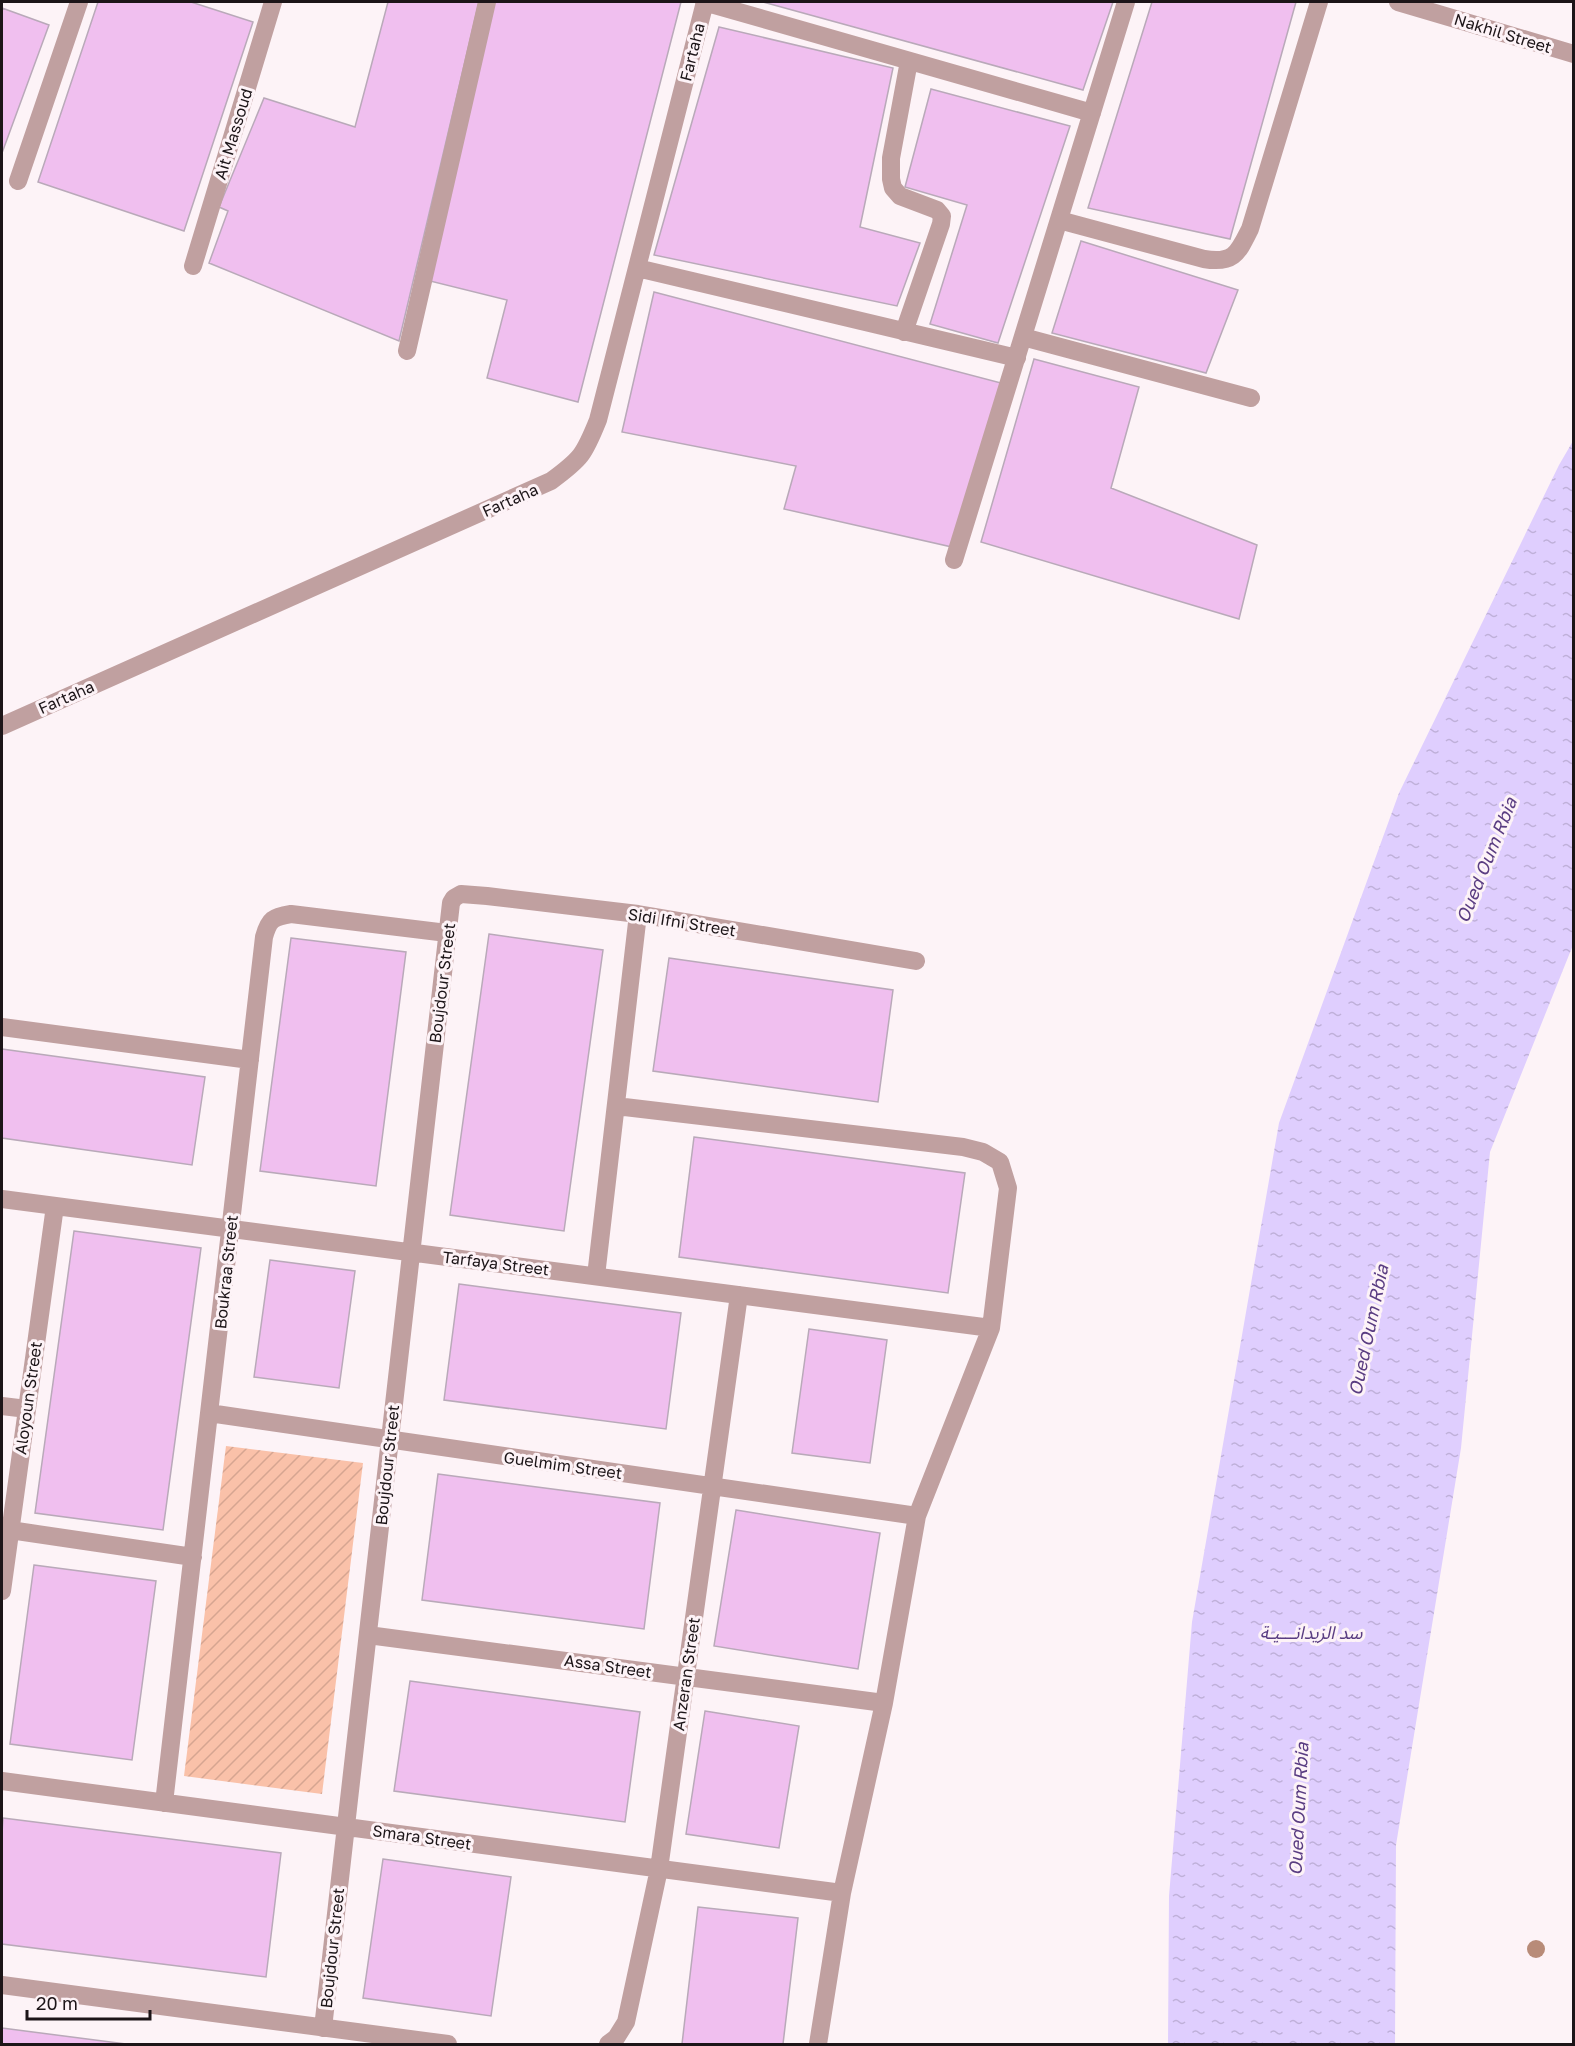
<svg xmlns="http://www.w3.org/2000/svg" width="1575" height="2046" font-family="'Golos Text','Noto Sans Arabic',sans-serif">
<defs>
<pattern id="garden-furrows" width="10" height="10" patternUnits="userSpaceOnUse" patternTransform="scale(1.5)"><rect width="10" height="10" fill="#fac1a9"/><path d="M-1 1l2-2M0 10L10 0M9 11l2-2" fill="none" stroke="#d6a591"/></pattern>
<pattern id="water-ripples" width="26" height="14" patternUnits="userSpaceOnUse" patternTransform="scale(1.5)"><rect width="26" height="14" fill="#dfcefe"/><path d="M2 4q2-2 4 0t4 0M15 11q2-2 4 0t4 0" fill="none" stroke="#bfb0d9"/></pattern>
</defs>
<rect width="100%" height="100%" fill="#fdf3f7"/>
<!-- garden -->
<path fill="url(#garden-furrows)" d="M226 1446 363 1463 322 1794 184 1776Z"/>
<!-- water -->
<path fill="url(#water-ripples)" d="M1573 441V945L1490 1152 1461 1448 1396 1845 1395 2044H1168L1169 1896 1192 1622 1279 1123 1399 793 1559 465Z"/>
<!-- building -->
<path fill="#f0bfef" stroke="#b9a9b9" stroke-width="1.5" d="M98 2H191L253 22 184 231 38 182Z
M388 2H479L399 341 209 263 228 211 219 207 264 98 355 127Z
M494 2H681L578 402 487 378 507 300 430 281Z
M763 2H1113L1083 90Z
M1152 2H1296L1230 239 1088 208Z
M2 8 49 25 2 153Z
M719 27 893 68 860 227 920 243 897 306 654 255Z
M931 89 1070 126 998 343 930 324 967 205 905 187Z
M1081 241 1238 290 1206 373 1052 333Z
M654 292 1001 383 952 547 784 509 796 466 622 432Z
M1034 359 1139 387 1111 488 1257 545 1239 619 981 542Z
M489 934 603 950 564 1231 450 1215Z
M291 938 406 952 376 1186 260 1171Z
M669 958 893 990 878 1102 653 1071Z
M2 1049 205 1077 192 1165 2 1138Z
M694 1137 965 1173 948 1293 679 1257Z
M74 1231 201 1248 163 1530 35 1513Z
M270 1260 355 1271 339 1388 254 1377Z
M459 1284 681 1313 666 1429 444 1400Z
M809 1329 887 1340 870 1463 792 1453Z
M438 1474 660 1503 644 1629 422 1600Z
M736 1510 880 1533 858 1669 714 1646Z
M34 1565 156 1581 132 1760 10 1744Z
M410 1681 640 1712 625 1822 394 1791Z
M705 1711 799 1726 779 1848 686 1834Z
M3 1818 281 1853 266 1977 2 1944V1833Z
M383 1859 511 1877 491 2016 363 1998Z
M698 1907 798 1918 783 2044H682Z
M2 2028 126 2044H2Z"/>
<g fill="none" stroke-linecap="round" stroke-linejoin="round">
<!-- minor -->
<path stroke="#c0a0a0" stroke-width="18" d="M704 2 1092 113
M1398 2 1574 54
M18 181 79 2
M1059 220 1204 259C1234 264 1238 253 1250 229L1319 2
M193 266 273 2
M637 268 1017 358
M904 332 941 224 942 216 937 210 900 196 893 188 891 179V158L909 61
M1023 337 1251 398
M407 351 487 2
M954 560 1126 2
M2 726 551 481C581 459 584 455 598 420L705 2
M2 1027 250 1060
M616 1106 963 1147 983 1152 1000 1162 1008 1188 991 1328 917 1516 884 1703 842 1893 818 2044
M2 1199 991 1328
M596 1276 638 914
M2 1406 27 1409
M209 1413 917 1516
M10 1530 193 1557
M2 1591 55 1206
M368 1635 884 1703
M2 1781 842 1893
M164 1803 264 937C269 919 273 917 291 914L447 933
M2 1985 448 2044
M323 2028 451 903 454 898 461 894 487 896 638 914 916 961
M608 2044 616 2038 626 2022 659 1869 739 1295"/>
</g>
<!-- trees -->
<circle fill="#b88b78" cx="1536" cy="1949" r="9"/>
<g text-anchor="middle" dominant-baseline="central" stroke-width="6" stroke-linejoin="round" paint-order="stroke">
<!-- street labels -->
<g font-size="16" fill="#1c1518" stroke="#fdf3f7">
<text transform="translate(1503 33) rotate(17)">Nakhil Street</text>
<text transform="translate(692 52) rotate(-76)">Fartaha</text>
<text transform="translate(233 134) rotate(-73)">Ait Massoud</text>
<text transform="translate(510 500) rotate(-24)">Fartaha</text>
<text transform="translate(66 697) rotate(-24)">Fartaha</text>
<text transform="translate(682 922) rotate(9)">Sidi Ifni Street</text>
<text transform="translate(442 983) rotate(-83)">Boujdour Street</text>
<text transform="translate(496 1263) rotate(7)">Tarfaya Street</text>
<text transform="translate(226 1272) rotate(-84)">Boukraa Street</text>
<text transform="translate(28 1398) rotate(-82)">Aloyoun Street</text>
<text transform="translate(387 1465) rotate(-84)">Boujdour Street</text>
<text transform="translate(563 1465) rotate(8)">Guelmim Street</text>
<text transform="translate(608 1666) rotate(8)">Assa Street</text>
<text transform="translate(686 1674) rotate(-82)">Anzeran Street</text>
<text transform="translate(422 1837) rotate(8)">Smara Street</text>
<text transform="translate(332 1948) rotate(-84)">Boujdour Street</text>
</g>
<!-- water labels -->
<g font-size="18" font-style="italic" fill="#5a3d82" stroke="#fdf3f7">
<text transform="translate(1486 860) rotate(-68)">Oued Oum Rbia</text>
<text transform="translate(1368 1330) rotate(-78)">Oued Oum Rbia</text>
<text x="1311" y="1632">سد الزيدانـــيـة</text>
<text transform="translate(1298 1809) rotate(-87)">Oued Oum Rbia</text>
</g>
</g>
<!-- border -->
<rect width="1575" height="2046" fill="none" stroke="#1c1518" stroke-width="6"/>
<!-- scale -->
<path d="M27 2010v9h123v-9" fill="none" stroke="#1c1518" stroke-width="3"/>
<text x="36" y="2010" font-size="18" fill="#1c1518" stroke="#fdf3f7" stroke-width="4.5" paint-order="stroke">20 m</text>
</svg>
